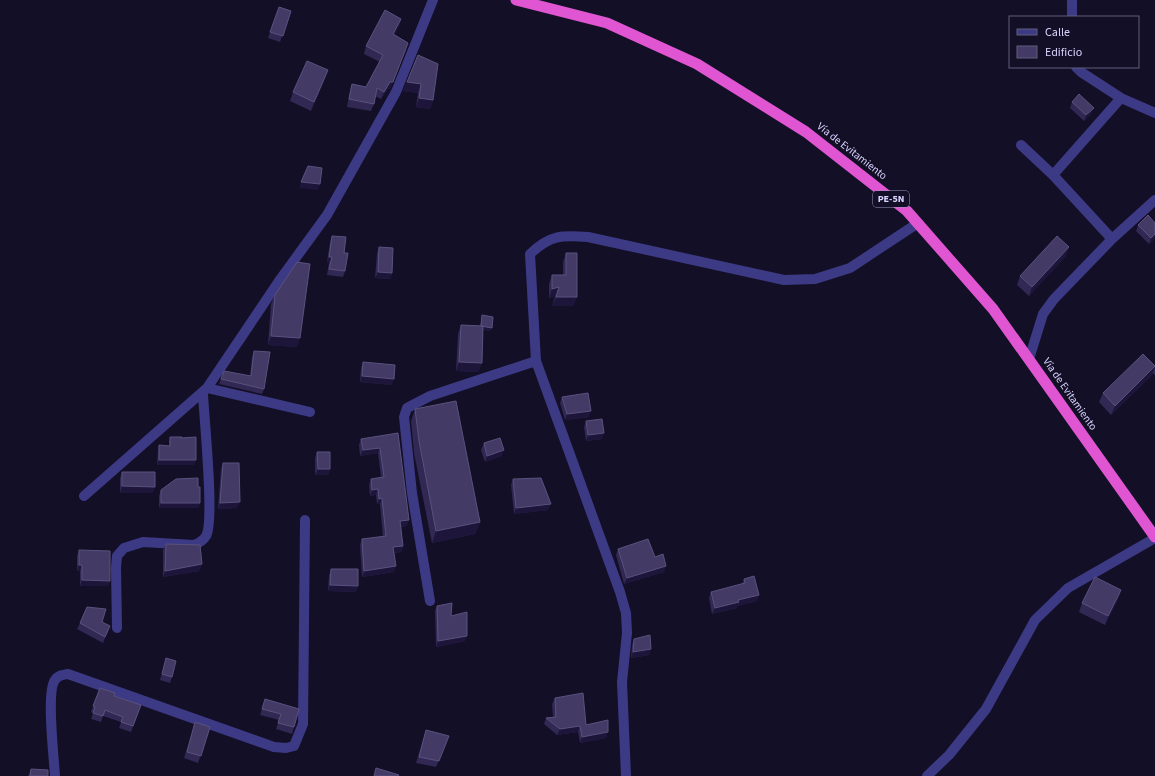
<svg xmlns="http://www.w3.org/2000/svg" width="1155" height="776" font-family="'Source Sans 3',sans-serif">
<rect width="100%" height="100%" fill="#130f26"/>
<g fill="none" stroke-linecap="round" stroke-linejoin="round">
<!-- minor -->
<path stroke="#3d3a85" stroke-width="10" d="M1072 17V0
M1076 67 1081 72 1121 98 1155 113
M1021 145 1053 175 1112 239
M1053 175 1121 98
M1029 359 1043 314 1054 299 1112 239 1155 200
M207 388 310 412
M84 496 207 388 279 281 327 215 396 92 433 0
M430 601 412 493 404 417 407 408 430 396 536 361
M117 628 116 568 117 556 124 548 143 542 194 545C199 543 203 541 206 536 215 521 204 418 203 394
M55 776C54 758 46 691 55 680 58 675 63 675 68 674L274 747 286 748 294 746 303 724 305 520
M626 776 622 682 627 633 626 613 620 592 536 361 530 254C550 235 561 235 588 237L784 280 815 279 850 268 918 223
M927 776 949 755 986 709 1035 620 1068 588 1155 538"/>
<!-- trunk -->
<path stroke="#e055d1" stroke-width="11" d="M516 0 607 23 697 64 806 132 907 211 993 309 1155 537"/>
</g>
<!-- wall -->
<path fill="#312854" d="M279 7 291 11 280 42 268 38Z
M401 19 399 26 394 35 406 50 390 89H388L381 99 375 96 374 104 371 111 347 107 350 91 352 84 366 87 380 62 364 54 366 46Z
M418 55 433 100 430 109 416 107 418 93 403 91Z
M325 79 311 111 290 101 293 92Z
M1072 102 1091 114 1084 121 1070 108Z
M1155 223V238L1149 244 1136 231 1138 225Z
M332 236 344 253 345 271 343 277 327 275 329 263H327L330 242Z
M379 247 392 273 390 279 375 278 377 253Z
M566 253 577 297 573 306H552L555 296 549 298V284L552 275H563V262Z
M1066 256 1029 296 1017 285 1020 276Z
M275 295 297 347 268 345 271 304Z
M482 315 491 331 483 330 482 363 478 372 456 371 458 334 461 325 480 326Z
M254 351 264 389 262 394 219 384 224 371 250 376 252 357Z
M363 362 392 385 360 382 361 368Z
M1155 366V375L1153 373 1152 375 1111 415 1099 402 1103 393Z
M562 397 589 417 565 420 560 403Z
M415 409 480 522 475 534 432 543 414 453 411 421Z
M586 421 602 439 586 441 584 427Z
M398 433 407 526 401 527 403 546 401 552 394 553V572L362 577 360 545 362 539 383 537 380 504H377L376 495 370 496 369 485 371 479 381 477 378 453 360 456 359 445 361 439Z
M170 437 181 438 194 465H157L158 449 159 445 169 446V441Z
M484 443 502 456 485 462 481 450Z
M317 452 330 469 328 475H315V458Z
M223 463 237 508 218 509 221 469Z
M122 472 153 493H120V478Z
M513 479 548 510 514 514 511 485Z
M198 487 200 503 198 508H159V496L161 490Z
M166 544 202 564 199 571 163 577V550Z
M618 549 655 557 664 572 624 584 616 555Z
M79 550 110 581 108 586H80V571H77V556Z
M331 569 356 592 328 591 329 575Z
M744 579 757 601 737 606V608L712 614 709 598 711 592 742 584Z
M1121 590 1118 599 1105 625 1079 612 1082 603Z
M437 606 451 616 465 641 436 647 435 611Z
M102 622 110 626 103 643 77 629 80 623Z
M634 639 651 649 649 655 631 658 632 645Z
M166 658 172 677 170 683 160 680Z
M100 688 114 696 141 705 131 732 119 728 121 722 103 716 101 722 91 719 93 713 91 712Z
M555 698 586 725 606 738 580 743 578 732 557 735 544 724 546 718 553 717 552 704Z
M265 699 294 727 292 734 276 729 279 720 260 715Z
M195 722 210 727 198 763 184 758Z
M426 730 449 736 436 767 416 763Z
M31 769 48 776H28Z"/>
<!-- shaded-wall -->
<path fill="#1d163a" d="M401 19 399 26 391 41 393 34Z
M406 50 390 89H388L381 99 384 92Z
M328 70 325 79 311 111 314 102Z
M407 82 421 84 418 93 403 91Z
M419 98 433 100 430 109 416 107Z
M1094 108 1091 114 1084 121 1086 115Z
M301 182 320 184 318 190 299 188Z
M1155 234V238L1149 244 1151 238Z
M1069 247 1066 256 1029 296 1032 287Z
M329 257H332L329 263H327Z
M378 272 392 273 390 279 375 278Z
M559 287 555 296 549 298 552 289Z
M556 297H577L573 306H552Z
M481 326 492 328 491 331 480 329Z
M271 336 300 338 297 347 268 345Z
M459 362 482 363 478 372 456 371Z
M1155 366 1152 375 1111 415 1115 406Z
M362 376 394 379 392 385 360 382Z
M591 411 589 417 565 420 567 414Z
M604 433 602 439 586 441 588 435Z
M380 448 378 453 360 456 363 450Z
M504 450 502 456 485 462 487 456Z
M159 460H196L194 465H157Z
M318 469H330L328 475H315Z
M122 486 155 487 153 493H120Z
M378 489 376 495 370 496 372 490Z
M382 498 380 504H377L379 499Z
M240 502 237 508 218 509 220 503Z
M161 503H200L198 508H159Z
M551 504 548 510 514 514 516 508Z
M409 520 407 526 398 527 400 521Z
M480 522 475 534 432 543 436 531Z
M403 546 401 552 391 553 393 547Z
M202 564 199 571 163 577 165 571Z
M79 565H82L80 571H77Z
M396 566 394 572 362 577 364 571Z
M666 566 664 572 624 584 627 578Z
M82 580 110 581 108 586H80Z
M330 585 358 586 356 592 328 591Z
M1121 590 1118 599 1105 625 1108 616Z
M759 595 757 601 737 606V608L712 614 715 608 738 600Z
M467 636 465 641 436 647 438 641Z
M651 649 649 655 631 658 633 652Z
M580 726 578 732 557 735 560 729Z
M608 732 606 738 580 743 582 737Z"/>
<!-- building -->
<path fill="#433a66" stroke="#5a527e" d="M279 7 291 11 283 36 270 32Z
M385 10 401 19 393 34 408 43 393 82H390L384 92 377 88 374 104 349 99 352 84 366 87 383 55 366 46Z
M418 55 438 64 433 100 419 98 421 84 407 82Z
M307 61 328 70 314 102 293 92Z
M1079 94 1094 108 1086 115 1072 102Z
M308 166 322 168 320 184 301 182Z
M1148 215 1155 223V234L1151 238 1138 225Z
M332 236 346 237 344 253H348L345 271 329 269 332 257H329Z
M1057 236 1069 247 1032 287 1020 276Z
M379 247 393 248 392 273 378 272Z
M566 253H577V297H556L559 287 552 289V275H566Z
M297 262 310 264 300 338 271 336 275 295Z
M482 315 493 317 492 328 481 326Z
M461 325 483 326 482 363 459 362Z
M254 351 270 352 264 389 221 379 224 371 251 376Z
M1143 354 1155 366 1115 406 1103 393Z
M363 362 395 365 394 379 362 376Z
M588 393 591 411 567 414 562 397Z
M456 401 480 522 436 531 419 441 415 409Z
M602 419 604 433 588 435 586 421Z
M398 433 409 520 400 521 403 546 393 547 396 566 364 571 362 539 386 536 382 498 379 499 378 489 372 490 371 479 384 477 380 448 363 450 361 439Z
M170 437H182L181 438 196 437V460H159V445L170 446Z
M500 438 504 450 487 456 484 443Z
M317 452H330V469H318Z
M223 463H239L240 502 220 503Z
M122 472H155V487L122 486Z
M198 478V487H200V503H161V490L176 479Z
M541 478 551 504 516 508 513 479Z
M648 539 655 557 663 554 666 566 627 578 618 549Z
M166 544 200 545 202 564 165 571Z
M79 550 110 551V581L82 580V565H79Z
M331 569H358V586L330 585Z
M754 576 759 595 738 600 739 602 715 608 711 592 745 583 744 579Z
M1095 577 1121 590 1108 616 1082 603Z
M452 603 451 616 467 612V636L438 641 437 606Z
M87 607 106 609 102 622 110 626 105 637 80 623Z
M650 635 651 649 633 652 634 639Z
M166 658 176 661 172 677 162 674Z
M100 688 115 693 114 696 141 705 133 726 121 722 123 717 105 710 103 716 93 713 95 707 93 706Z
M583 693 586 725 608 720V732L582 737 580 726 560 729 546 718 556 717 555 698Z
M265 699 299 709 294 727 278 723 281 714 262 709Z
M195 722 210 727 201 756 187 752Z
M426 730 449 736 439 761 419 757Z
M376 768 399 775 398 776H374Z
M31 769 48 770V776H30Z"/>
<g text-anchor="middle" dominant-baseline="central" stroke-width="4" stroke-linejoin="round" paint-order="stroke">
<!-- shield labels -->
<rect fill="#130f26" stroke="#9e99be" stroke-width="1" x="873" y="191" width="36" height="16" rx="3"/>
<g font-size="10" font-weight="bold" fill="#d9d4ff">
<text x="891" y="199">PE-5N</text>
</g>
<!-- street labels -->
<g font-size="11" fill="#d9d4ff" stroke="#130f26">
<text transform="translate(852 151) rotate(38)">Vía de Evitamiento</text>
<text transform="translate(1070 394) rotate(55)">Vía de Evitamiento</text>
</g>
</g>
<!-- legend -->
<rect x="1009" y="16" width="130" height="52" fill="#130f26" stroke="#625e7d"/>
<rect x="1017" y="29" width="20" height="6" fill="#3d3a85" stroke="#625e7d"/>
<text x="1045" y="36" font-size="12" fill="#d9d4ff">Calle</text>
<rect x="1017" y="46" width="20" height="12" fill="#433a66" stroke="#625e7d"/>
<text x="1045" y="56" font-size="12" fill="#d9d4ff">Edificio</text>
</svg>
